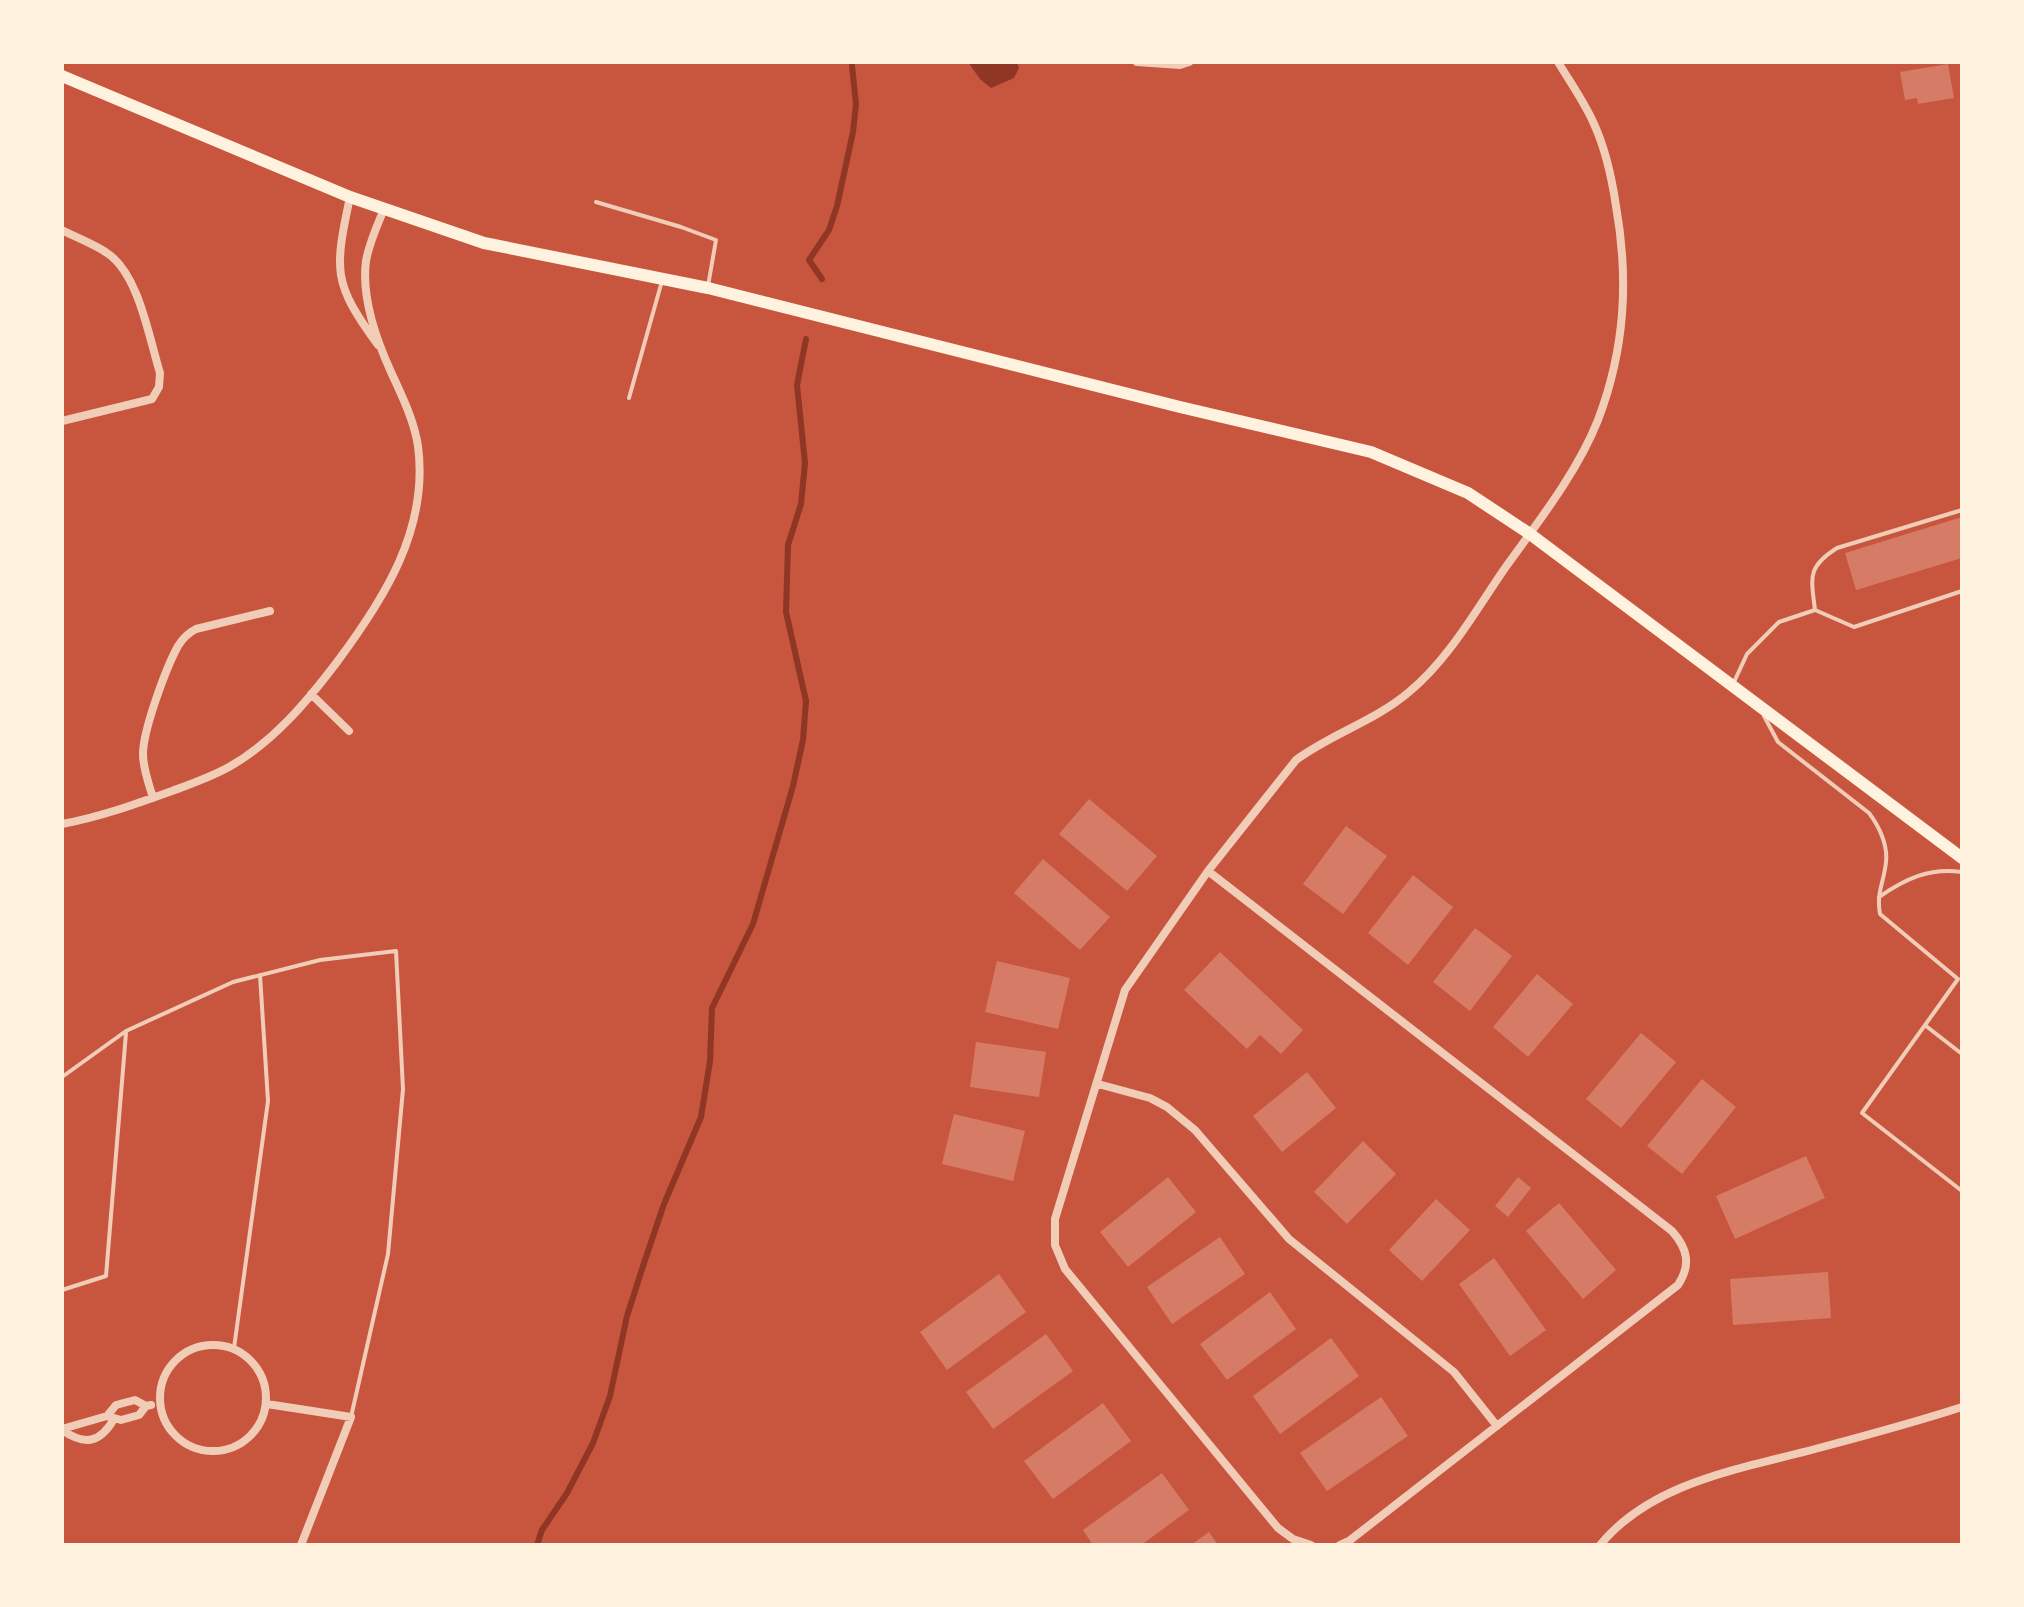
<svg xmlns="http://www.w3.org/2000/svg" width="2024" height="1607" font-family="Mulish,sans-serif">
<rect width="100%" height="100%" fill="#c8553d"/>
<!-- water -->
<path fill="#8f3625" d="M968 62H1017L1019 68 1014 78 991 88 980 79Z"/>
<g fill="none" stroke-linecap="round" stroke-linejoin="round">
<!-- stream -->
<path stroke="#8f3625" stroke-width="6" d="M822 279 809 260 829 230 837 206 853 132 856 104 852 66
M537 1545 542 1530 567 1493 593 1443 610 1396 627 1316 644 1263 664 1204 701 1117 710 1061 712 1008 753 924 793 786 803 740 806 701 786 612 788 545 801 504 805 463 797 385 806 339"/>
</g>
<!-- building -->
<path fill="#d67c66" d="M1948 64 1954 98 1918 104 1917 98 1905 100 1900 72Z
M1962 517V558L1856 590 1845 553Z
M1089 799 1157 856 1127 891 1059 834Z
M1346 826 1387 856 1343 914 1303 884Z
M1043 859 1110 917 1080 950 1014 893Z
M1413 875 1453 907 1408 965 1368 933Z
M1475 928 1512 956 1470 1011 1433 982Z
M1220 952 1303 1030 1281 1054 1260 1035 1247 1049 1184 990Z
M997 961 1070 978 1058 1029 985 1012Z
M1537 974 1573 1004 1528 1057 1493 1027Z
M1641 1033 1676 1062 1621 1128 1586 1099Z
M976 1042 1046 1052 1039 1097 970 1087Z
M1307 1072 1336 1108 1282 1152 1253 1116Z
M1702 1079 1736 1107 1682 1174 1647 1146Z
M954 1114 1025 1131 1013 1181 942 1164Z
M1363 1141 1396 1174 1347 1224 1314 1192Z
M1806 1156 1825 1198 1735 1239 1716 1196Z
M1168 1177 1196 1212 1128 1267 1100 1232Z
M1518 1177 1531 1188 1508 1217 1495 1206Z
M1436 1199 1470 1230 1422 1281 1389 1250Z
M1559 1203 1616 1270 1583 1299 1526 1231Z
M1220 1237 1245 1274 1172 1324 1147 1287Z
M1494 1258 1546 1330 1510 1356 1459 1284Z
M1828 1272 1831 1318 1733 1325 1730 1279Z
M999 1274 1026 1312 947 1370 920 1332Z
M1270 1292 1296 1329 1227 1380 1200 1344Z
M1046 1334 1073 1371 993 1429 966 1392Z
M1331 1338 1359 1376 1280 1434 1253 1396Z
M1381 1397 1408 1436 1327 1491 1300 1453Z
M1103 1403 1131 1441 1053 1499 1024 1461Z
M1162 1473 1189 1510 1141 1545H1093L1083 1530Z
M1209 1532 1218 1545H1191Z"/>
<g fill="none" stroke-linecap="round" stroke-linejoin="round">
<!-- service -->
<path stroke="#f1ccb7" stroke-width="4" d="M596 202 681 227 716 240 708 286
M629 398 662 281
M1815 610C1811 577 1807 567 1837 548L1962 510
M1734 682 1747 654 1779 622 1815 610 1854 627 1962 591
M1764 716 1778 742 1869 813C1879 826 1888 845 1886 862 1884 883 1876 892 1880 914L1958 979 1862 1113 1962 1191
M1879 897C1905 879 1930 867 1962 872
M1926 1026 1962 1054
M62 1077 126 1031 233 982 320 960 396 951 403 1089 388 1254 351 1417
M62 1290 106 1276 126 1033
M234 1348 268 1101 260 975"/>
<!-- minor -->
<path stroke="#f1ccb7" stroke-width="8" d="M1137 62 1180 65 1189 62
M350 197C334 272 333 283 378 345
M62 230C77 238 94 244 107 253 139 274 149 338 160 373L159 387 152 399 62 421
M311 694 349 731
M153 798C149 784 143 769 143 754 143 730 166 668 178 646 183 638 188 633 196 629L270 611
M62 824C100 817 136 804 172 791 191 784 211 777 229 767 273 742 306 703 337 662 384 599 429 529 418 446 414 420 402 396 391 372 376 339 361 298 366 261 369 243 377 226 384 209
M1208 871 1672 1231C1688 1249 1691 1265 1678 1285L1349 1541 1340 1545
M1098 1084 1150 1098 1167 1107 1195 1130 1289 1239 1454 1372 1497 1426
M160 1398a53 53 0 1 1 106 0a53 53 0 1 1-106 0Z
M267 1404 351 1417 301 1545
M107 1416 116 1405 135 1400 146 1406 151 1405
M62 1429 107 1416 121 1420 139 1415 146 1406
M62 1430C85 1446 100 1443 114 1419
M1311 1545 1293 1539 1278 1528 1065 1269 1055 1245V1219L1125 990 1208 871 1296 760C1331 734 1375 721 1409 692 1449 659 1476 610 1505 568 1538 522 1577 473 1598 420 1625 349 1629 280 1616 206 1612 179 1606 150 1594 124 1585 103 1570 82 1558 62
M1600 1545C1652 1482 1740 1469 1815 1449 1864 1436 1913 1423 1962 1407"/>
<!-- primary -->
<path stroke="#fff3e0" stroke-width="12" d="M62 76 350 197 484 243 708 288 1180 407 1371 452 1468 493 1530 534 1962 858"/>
</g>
<!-- border -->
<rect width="2024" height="1607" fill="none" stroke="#fff3e0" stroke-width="128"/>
</svg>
